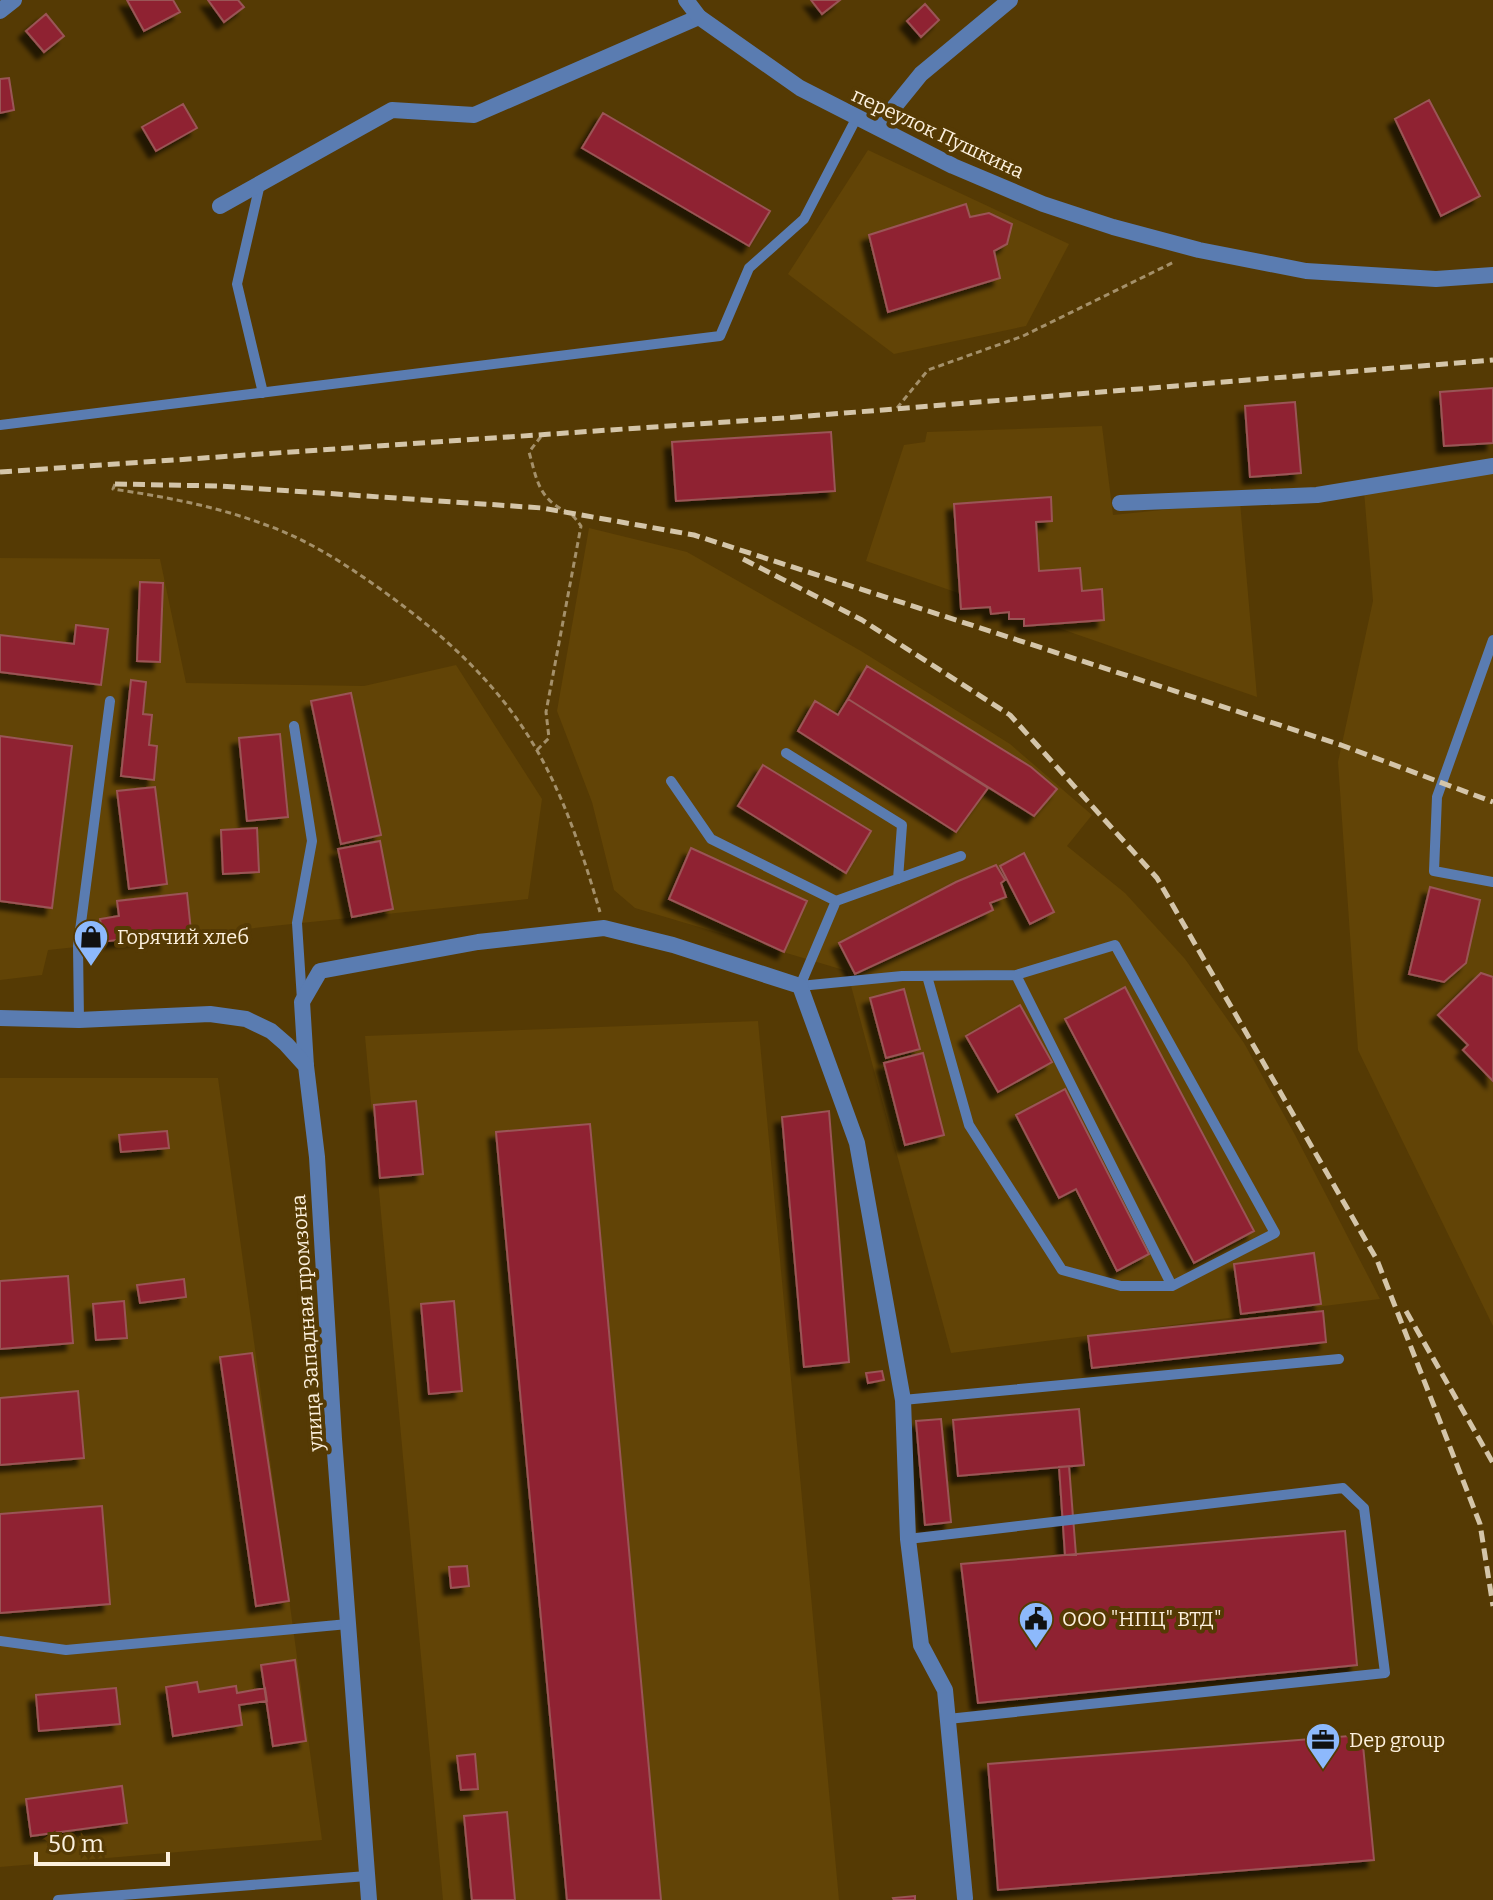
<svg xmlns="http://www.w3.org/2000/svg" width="1493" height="1900" font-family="Bitter,serif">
<defs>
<filter id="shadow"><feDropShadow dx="-7" dy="7" stdDeviation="2" flood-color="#0009"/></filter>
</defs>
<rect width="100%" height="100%" fill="#553a04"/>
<!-- built -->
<path fill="#624406" d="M868 150 1069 244 1026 326 894 354 788 274Z
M1102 426 1113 515 1240 502 1257 697 866 561 904 445 925 442 927 432Z
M1493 472V1326L1358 1050 1338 762 1373 601 1364 491Z
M589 528 687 552 861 651 1010 744 1092 815 1067 846 1125 893 1185 959 1244 1043 1294 1133 1380 1299 951 1353 847 971 635 908 614 890 592 802 557 711Z
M0 558 160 559 186 683 364 686 456 665 542 799 528 899 48 950 42 975 0 980Z
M758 1021 839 1900H443L365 1036Z
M0 1078H218L322 1840 0 1867Z"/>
<!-- building -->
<path fill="#8f2331" stroke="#9a5456" stroke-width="2" filter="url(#shadow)" d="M127 0H173L180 12 144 31Z
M208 0H238L244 7 224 22Z
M811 0H840L822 14Z
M925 4 939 20 921 37 907 21Z
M46 14 64 36 44 52 26 31Z
M9 78 14 110 0 113V79Z
M1429 100 1480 196 1441 216 1395 119Z
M183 104 197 128 156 151 142 127Z
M603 113 770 211 749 246 582 148Z
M966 204 970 217 989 213 1012 224 1007 244 994 251 1000 278 888 312 869 235Z
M1493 388V443L1444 446 1440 392Z
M1295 402 1301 473 1250 477 1245 406Z
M831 432 835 491 676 501 672 442Z
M1051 497 1052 521 1036 522 1039 571 1080 568 1082 591 1102 589 1104 620 1024 626V619H1009V612L991 614 990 607 961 609 954 504Z
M140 582 163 583 160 662 137 661Z
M76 625 108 629 101 685 0 672V635L74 644Z
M867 666 1031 767 1057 789 1034 816 848 699Z
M131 680 146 682 143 714 152 715 149 745 157 746 154 780 121 776Z
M351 693 381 835 341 844 311 701Z
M848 699 988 788 956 832 798 731 815 701 838 715Z
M280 734 288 817 247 821 239 738Z
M0 736 72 746 52 908 0 901Z
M763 765 871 831 846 873 738 806Z
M155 787 167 884 129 889 117 791Z
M257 828 259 872 223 874 221 830Z
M380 841 393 909 352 917 338 849Z
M691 848 807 901 784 952 669 899Z
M1024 853 1054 912 1030 924 1000 866Z
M996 865 1005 880 1001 883 1006 897 990 903 993 910 855 974 839 943 956 882Z
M1430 887 1480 900 1466 963 1444 982 1409 974Z
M187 893 191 931 93 943 91 927 101 925 100 919 119 916 117 901Z
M1481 973 1493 977V1081L1463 1050 1468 1045 1438 1015Z
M1125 987 1254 1231 1194 1263 1065 1019Z
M904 989 920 1049 886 1058 870 998Z
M1020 1005 1052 1062 998 1092 966 1036Z
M923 1053 944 1135 905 1145 884 1063Z
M1065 1089 1149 1254 1117 1271 1076 1189 1059 1198 1016 1115Z
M416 1101 423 1174 380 1178 374 1105Z
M829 1111 849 1362 804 1367 782 1117Z
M590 1124 661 1900H567L496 1132Z
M167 1131 169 1148 121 1152 119 1135Z
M1314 1253 1321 1304 1241 1314 1234 1264Z
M68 1276 73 1343 0 1349V1281Z
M184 1279 186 1297 140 1303 137 1285Z
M124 1301 127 1338 96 1340 93 1304Z
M454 1301 462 1391 429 1394 421 1304Z
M1323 1311 1326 1342 1092 1368 1088 1336Z
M252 1353 289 1601 256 1606 220 1357Z
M882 1371 884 1380 868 1383 866 1373Z
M78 1391 84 1458 0 1465V1398Z
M1079 1409 1084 1465 958 1476 953 1420Z
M941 1419 951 1522 925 1525 916 1421Z
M1069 1466 1076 1555H1065L1059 1467Z
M102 1506 110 1604 0 1613V1514Z
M1345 1531 1357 1665 978 1703 961 1564Z
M467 1566 469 1586 451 1588 449 1567Z
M295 1660 306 1741 273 1746 261 1665Z
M197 1682 199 1692 236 1686 237 1693 265 1688 267 1701 239 1705 242 1725 173 1736 166 1687Z
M116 1688 120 1724 39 1731 36 1695Z
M1362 1735 1374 1860 998 1890 988 1764Z
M475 1754 478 1789 461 1790 457 1756Z
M122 1786 127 1823 31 1836 26 1799Z
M507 1812 515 1900H472L464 1816Z
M915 1896V1900H894L893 1898Z"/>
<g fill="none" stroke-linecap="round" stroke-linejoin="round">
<!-- path -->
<path stroke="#a4906a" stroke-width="3" stroke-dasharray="6 4" stroke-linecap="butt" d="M897 408 928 370 1023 336 1174 262
M115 484 113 489C165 497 216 506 266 525 306 539 342 562 376 586 441 632 500 684 539 754 567 804 584 858 600 912
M537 750 549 738 546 712 581 526C569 509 569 515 555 505 537 492 535 472 529 452L543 434"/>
<!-- service -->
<path stroke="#5a7cb1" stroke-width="10" d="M260 184 237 284 263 393
M0 425 720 336 749 268 804 219 857 117
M1493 640 1437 797 1434 871 1493 882
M294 726 312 841 297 923 302 1000
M786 753 902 825 898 879
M671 781 711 839 836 901
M961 856 836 901 800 986 902 976 1016 975 1115 945 1275 1233 1172 1286 1016 975
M927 976 969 1125 1062 1270 1121 1286H1172
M79 1020 78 946 110 701
M903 1400 1339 1359
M908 1539 1343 1488 1364 1508 1385 1673 948 1719
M0 1641 66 1650 348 1624
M58 1900 367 1876"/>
<!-- minor -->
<path stroke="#5a7cb1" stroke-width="16" d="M0 11 14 0
M878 127 921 74 1010 0
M220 206 392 110 474 115 699 17
M1120 503 1317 495 1493 466
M306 1066 302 1002 320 971 478 942 604 928 673 945 800 986 857 1143 903 1400 908 1539 921 1645 945 1690 965 1898"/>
<!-- tertiary -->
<path stroke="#5a7cb1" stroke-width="16" d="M686 0 699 17 800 88 953 166 1043 204 1113 227 1199 250 1306 271 1436 279 1493 275
M0 1018 79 1020 210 1014 246 1019 271 1031 286 1044 306 1066 317 1157 334 1439 369 1900"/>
<!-- rail -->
<path stroke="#d4c5a9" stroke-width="5" stroke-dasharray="12 6" stroke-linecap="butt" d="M0 472 784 418 1493 360
M115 484 219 486 542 508 694 535 1341 745 1493 802
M743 559 862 620 1010 715 1157 878 1377 1260 1480 1524 1493 1606
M1406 1311 1493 1463"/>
</g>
<!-- icons -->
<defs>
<symbol id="shop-pin" viewBox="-11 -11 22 30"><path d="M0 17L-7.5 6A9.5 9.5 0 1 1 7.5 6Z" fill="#8db9fc" stroke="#553a04"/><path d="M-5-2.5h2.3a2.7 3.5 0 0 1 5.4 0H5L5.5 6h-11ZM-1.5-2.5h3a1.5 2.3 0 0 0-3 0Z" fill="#111"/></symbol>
<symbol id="civic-pin" viewBox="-11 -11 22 30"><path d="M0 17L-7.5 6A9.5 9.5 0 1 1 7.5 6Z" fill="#8db9fc" stroke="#553a04"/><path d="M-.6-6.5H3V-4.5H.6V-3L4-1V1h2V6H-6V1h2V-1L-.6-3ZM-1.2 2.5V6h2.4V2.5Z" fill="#111"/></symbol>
<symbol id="office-pin" viewBox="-11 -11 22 30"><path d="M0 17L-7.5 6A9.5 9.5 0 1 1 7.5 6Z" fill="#8db9fc" stroke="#553a04"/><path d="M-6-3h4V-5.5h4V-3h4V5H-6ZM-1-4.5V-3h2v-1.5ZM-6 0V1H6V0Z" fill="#111"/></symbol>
</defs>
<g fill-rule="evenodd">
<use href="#shop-pin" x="71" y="917" width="40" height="54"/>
<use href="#civic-pin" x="1016" y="1599" width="40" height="54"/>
<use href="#office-pin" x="1303" y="1720" width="40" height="54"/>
</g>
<g text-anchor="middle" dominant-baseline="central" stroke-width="8" stroke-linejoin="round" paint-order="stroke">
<!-- street labels -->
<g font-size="20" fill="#fcf0dd" stroke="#553a04">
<text transform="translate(938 133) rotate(25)">переулок Пушкина</text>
<text transform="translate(307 1323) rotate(-94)">улица Западная промзона</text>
</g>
<!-- poi labels -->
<g font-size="20" fill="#fcf0dd" stroke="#553a04" text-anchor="start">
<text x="117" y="937">Горячий хлеб</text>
<text x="1062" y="1619">ООО "НПЦ" ВТД"</text>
<text x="1349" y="1740">Dep group</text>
</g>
</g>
<!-- scale -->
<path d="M36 1852v12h132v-12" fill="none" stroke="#fcf0dd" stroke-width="4"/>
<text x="48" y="1852" font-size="24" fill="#fcf0dd" stroke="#553a04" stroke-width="6" paint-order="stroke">50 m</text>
</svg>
